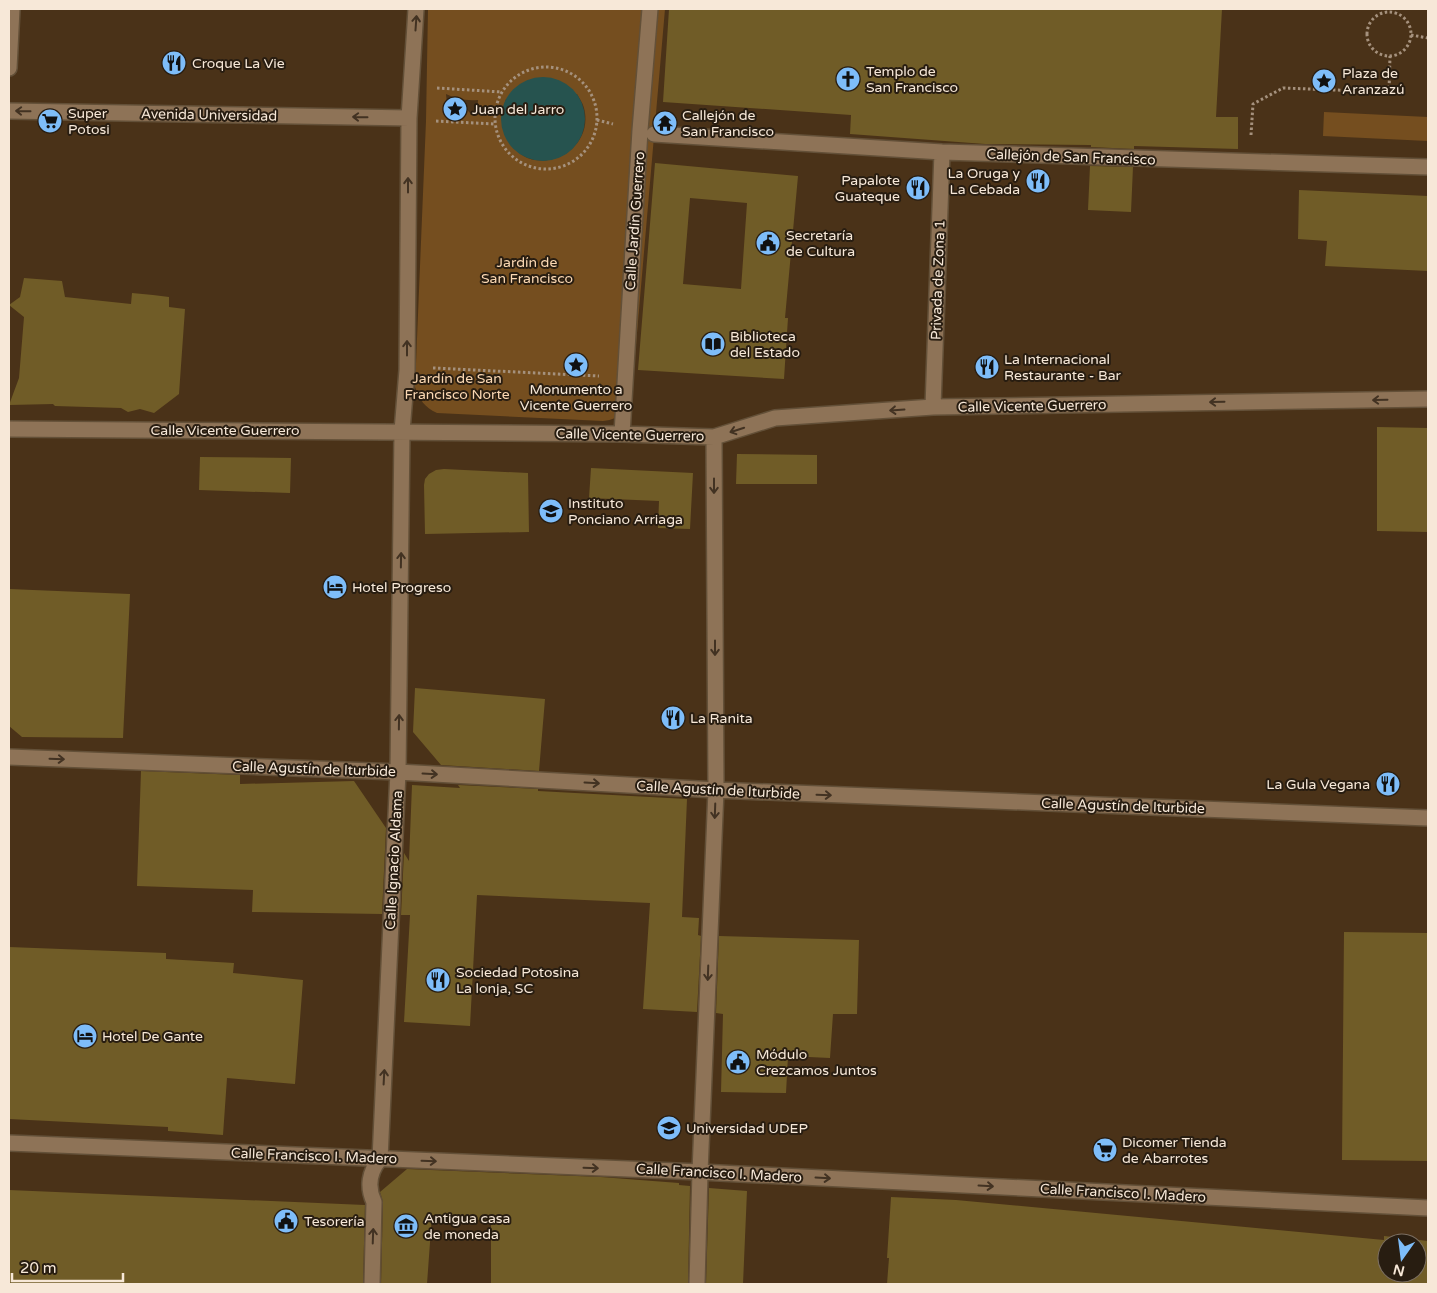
<svg xmlns="http://www.w3.org/2000/svg" width="1437" height="1293" font-family="'Varela Round',sans-serif">
<rect width="100%" height="100%" fill="#4a3218"/>
<!-- green -->
<path fill="#754e1f" fill-rule="evenodd" d="M428 9H665L632 391C629 409 622 419 603 421L437 413C424 407 420 400 415 387L426 121ZM446 94C456 99 466 101 478 100L477 115 470 113 463 105 455 109 447 104ZM577 94C579 98 583 103 584 108 596 154 530 182 509 140 500 123 500 117 506 99Z
M1324 112 1428 117V141L1323 136Z"/>
<!-- water -->
<path fill="#26534f" d="M501 119a42 42 0 1 1 84 0a42 42 0 1 1-84 0Z"/>
<!-- building -->
<path fill="#705c27" fill-rule="evenodd" d="M669 9H1222L1216 117H1238V149L1134 146V149L1091 147V145L985 144 850 134 851 115 663 102Z
M655 163 798 176 785 318H788L784 379 638 370ZM690 198 747 203 741 289 683 284Z
M1090 166 1133 167 1131 212 1088 210Z
M1299 190 1428 196V271L1325 266 1327 241 1298 239Z
M24 278 62 281 65 297 131 304 132 293 153 295 169 297V307L185 309 179 394 154 413 140 409 128 412 121 408 55 406 53 404 9 405 19 378 24 317 9 305 20 297Z
M1377 427 1428 428V532L1377 531Z
M737 454 817 455V484H736Z
M200 457 291 458 290 493 199 490Z
M591 468 693 473 690 529 658 528 659 501 589 498Z
M444 469 528 473 529 532 425 534 424 485 425 479 429 474 436 470Z
M9 589 130 594 123 738 22 737 9 726Z
M415 688 545 699 539 771 441 765 413 732Z
M141 771 240 775V784L354 781 386 828 382 914 252 912 253 890 137 886Z
M412 785 460 788 458 785 538 789V791L687 799 682 917 699 918 698 935 701 936 697 1012 643 1009 650 903 477 895 470 1026 404 1022 410 915H401L404 853 409 861Z
M1344 932 1428 933V1161L1342 1160Z
M719 936 859 940 857 1014H833L830 1058 788 1056 786 1093 721 1092 723 1014 716 1013Z
M9 947 166 953V959L234 963 233 973 303 980 295 1084 227 1078 223 1135 168 1131V1127L9 1119Z
M407 1169 601 1177 679 1183V1185L690 1186 688 1284H491V1221L432 1215 427 1284H381L383 1202 380 1192Z
M709 1188 747 1191 743 1284H706Z
M9 1190 365 1205 363 1284H9Z
M891 1197 956 1200 1384 1240V1236L1428 1241V1284H887L889 1258H887ZM1387 1243H1417V1273H1387Z"/>
<g fill="none" stroke-linecap="round" stroke-linejoin="round">
<defs>
<path id="street" d="M9 68 12 9
M9 111 409 118
M654 134 942 152 1428 167
M933 407 942 152
M9 429 622 434 714 437 775 418 933 407 1428 399
M622 434 640 130 650 9
M9 757 398 772 716 790 1428 818
M9 1143 700 1172 1428 1208
M372 1284 374 1202C367 1187 369 1172 380 1159L398 772 402 431 407 370 409 118 416 9
M697 1284 700 1172 716 790 714 437"/>
</defs>
<!-- street casing -->
<use href="#street" stroke="#635038" stroke-width="18"/>
<!-- path -->
<path stroke="#a5917d" stroke-width="3" stroke-dasharray="2.5 2.5" stroke-linecap="butt" d="M1367 34a22 22 0 1 1 44 0a22 22 0 1 1-44 0Z
M1411 35 1428 38
M495 118a51 51 0 1 1 102 0a51 51 0 1 1-102 0Z
M437 88 502 92
M597 120 613 124
M436 121 495 124
M1251 135 1253 104 1283 88 1389 92 1390 56
M433 368 599 376"/>
<!-- street -->
<use href="#street" stroke="#8e7357" stroke-width="15"/>
</g>
<!-- one-way arrows -->
<defs><path id="oneway-shaft" d="M-6 0H5M1.5-3L5.5 0L1.5 3" fill="none" stroke-width="1.6" stroke-linecap="round" stroke-linejoin="round" transform="scale(1.25)"/></defs>
<g stroke="#423222">
<use href="#oneway-shaft" transform="translate(416 23) rotate(-86)"/>
<use href="#oneway-shaft" transform="translate(23 111) rotate(-179)"/>
<use href="#oneway-shaft" transform="translate(360 117) rotate(-179)"/>
<use href="#oneway-shaft" transform="translate(408 185) rotate(-90)"/>
<use href="#oneway-shaft" transform="translate(407 348) rotate(-90)"/>
<use href="#oneway-shaft" transform="translate(1380 400) rotate(179)"/>
<use href="#oneway-shaft" transform="translate(1217 402) rotate(179)"/>
<use href="#oneway-shaft" transform="translate(897 410) rotate(176)"/>
<use href="#oneway-shaft" transform="translate(737 430) rotate(162)"/>
<use href="#oneway-shaft" transform="translate(714 486) rotate(90)"/>
<use href="#oneway-shaft" transform="translate(401 560) rotate(-89)"/>
<use href="#oneway-shaft" transform="translate(715 648) rotate(90)"/>
<use href="#oneway-shaft" transform="translate(399 722) rotate(-89)"/>
<use href="#oneway-shaft" transform="translate(57 759) rotate(2)"/>
<use href="#oneway-shaft" transform="translate(430 774) rotate(3)"/>
<use href="#oneway-shaft" transform="translate(592 783) rotate(3)"/>
<use href="#oneway-shaft" transform="translate(824 795) rotate(2)"/>
<use href="#oneway-shaft" transform="translate(715 811) rotate(92)"/>
<use href="#oneway-shaft" transform="translate(708 973) rotate(92)"/>
<use href="#oneway-shaft" transform="translate(384 1077) rotate(-87)"/>
<use href="#oneway-shaft" transform="translate(429 1161) rotate(2)"/>
<use href="#oneway-shaft" transform="translate(591 1168) rotate(2)"/>
<use href="#oneway-shaft" transform="translate(823 1178) rotate(3)"/>
<use href="#oneway-shaft" transform="translate(986 1186) rotate(3)"/>
<use href="#oneway-shaft" transform="translate(373 1236) rotate(-88)"/>
</g>
<!-- icons -->
<defs>
<symbol id="restaurant-disc" viewBox="-11 -11 22 22"><circle r="9.5" fill="#7ebdf9" stroke="#281d11"/><path d="M-5-6h1v4h1v-4h1v4h1v-4h1v5L-1.5 .5V6h-2V.5L-5-1ZM5-6V6H3V1.5H1.5Q1.5-4 5-6Z" fill="#111"/></symbol>
<symbol id="church-disc" viewBox="-11 -11 22 22"><circle r="9.5" fill="#7ebdf9" stroke="#281d11"/><path d="M-1.2-6h2.4v3.5h3.3v2.4h-3.3V6h-2.4V-.1h-3.3v-2.4h3.3Z" fill="#111"/></symbol>
<symbol id="sight-disc" viewBox="-11 -11 22 22"><circle r="9.5" fill="#7ebdf9" stroke="#281d11"/><path d="M0-6L1.8-2.2L6-1.7L2.9 1.2L3.7 5.4L0 3.3L-3.7 5.4L-2.9 1.2L-6-1.7L-1.8-2.2Z" fill="#111"/></symbol>
<symbol id="supermarket-disc" viewBox="-11 -11 22 22"><circle r="9.5" fill="#7ebdf9" stroke="#281d11"/><path d="M-6-5.5h2.5l.6 2H6L4.5 2H-2.5L-4.4-4H-6ZM-1.5 3.2a1.3 1.3 0 1 0 .1 0ZM3 3.2a1.3 1.3 0 1 0 .1 0Z" fill="#111"/></symbol>
<symbol id="temple-disc" viewBox="-11 -11 22 22"><circle r="9.5" fill="#7ebdf9" stroke="#281d11"/><path d="M0-6L5-2H3V0L6.5 2.5H4V6H1.5V3h-3V6H-4V2.5H-6.5L-3 0V-2H-5Z" fill="#111"/></symbol>
<symbol id="civic-disc" viewBox="-11 -11 22 22"><circle r="9.5" fill="#7ebdf9" stroke="#281d11"/><path d="M-.6-6.5H3V-4.5H.6V-3L4-1V1h2V6H-6V1h2V-1L-.6-3ZM-1.2 2.5V6h2.4V2.5Z" fill="#111"/></symbol>
<symbol id="library-disc" viewBox="-11 -11 22 22"><circle r="9.5" fill="#7ebdf9" stroke="#281d11"/><path d="M-6-4Q-3-5.5-.7-3.5V5Q-3 3-6 4ZM6-4Q3-5.5 .7-3.5V5Q3 3 6 4Z" fill="#111"/></symbol>
<symbol id="school-disc" viewBox="-11 -11 22 22"><circle r="9.5" fill="#7ebdf9" stroke="#281d11"/><path d="M0-5L7-2L0 1L-7-2ZM-4 1L0 2.5L4 1V4Q0 6-4 4Z" fill="#111"/></symbol>
<symbol id="hotel-disc" viewBox="-11 -11 22 22"><circle r="9.5" fill="#7ebdf9" stroke="#281d11"/><path d="M-6-4.5h1.5V1H6V5H4.5V3h-9V5H-6ZM-4 0a1.8 1.8 0 1 1 3.6 0ZM.5 0V-2.5h3Q6-2.5 6 0Z" fill="#111"/></symbol>
<symbol id="university-disc" viewBox="-11 -11 22 22"><circle r="9.5" fill="#7ebdf9" stroke="#281d11"/><path d="M0-5L7-2L0 1L-7-2ZM-4 1L0 2.5L4 1V4Q0 6-4 4Z" fill="#111"/></symbol>
<symbol id="museum-disc" viewBox="-11 -11 22 22"><circle r="9.5" fill="#7ebdf9" stroke="#281d11"/><path d="M0-6L6-3V-2H-6V-3ZM-5-1h2V3h-2ZM-1-1h2V3h-2ZM3-1h2V3H3ZM-6 4H6V6H-6Z" fill="#111"/></symbol>
</defs>
<g fill-rule="evenodd">
<use href="#restaurant-disc" x="160" y="49" width="28" height="28"/>
<use href="#church-disc" x="834" y="65" width="28" height="28"/>
<use href="#sight-disc" x="1310" y="67" width="28" height="28"/>
<use href="#sight-disc" x="441" y="95" width="28" height="28"/>
<use href="#supermarket-disc" x="36" y="107" width="28" height="28"/>
<use href="#temple-disc" x="651" y="109" width="28" height="28"/>
<use href="#restaurant-disc" x="1024" y="167" width="28" height="28"/>
<use href="#restaurant-disc" x="904" y="174" width="28" height="28"/>
<use href="#civic-disc" x="754" y="229" width="28" height="28"/>
<use href="#library-disc" x="699" y="330" width="28" height="28"/>
<use href="#sight-disc" x="562" y="351" width="28" height="28"/>
<use href="#restaurant-disc" x="973" y="353" width="28" height="28"/>
<use href="#school-disc" x="537" y="497" width="28" height="28"/>
<use href="#hotel-disc" x="321" y="573" width="28" height="28"/>
<use href="#restaurant-disc" x="659" y="704" width="28" height="28"/>
<use href="#restaurant-disc" x="1374" y="770" width="28" height="28"/>
<use href="#restaurant-disc" x="424" y="966" width="28" height="28"/>
<use href="#hotel-disc" x="71" y="1022" width="28" height="28"/>
<use href="#civic-disc" x="724" y="1048" width="28" height="28"/>
<use href="#university-disc" x="655" y="1114" width="28" height="28"/>
<use href="#supermarket-disc" x="1091" y="1136" width="28" height="28"/>
<use href="#civic-disc" x="272" y="1207" width="28" height="28"/>
<use href="#museum-disc" x="392" y="1212" width="28" height="28"/>
</g>
<g text-anchor="middle" dominant-baseline="central" stroke-width="4" stroke-linejoin="round" paint-order="stroke">
<!-- poi labels -->
<g font-size="14" fill="#f7e8d8" stroke="#281d11" text-anchor="start">
<text x="192" y="63">Croque La Vie</text>
<text x="866" y="71">Templo de<tspan x="866" dy="16">San Francisco</tspan></text>
<text x="1342" y="73">Plaza de<tspan x="1342" dy="16">Aranzazú</tspan></text>
<text x="472" y="109">Juan del Jarro</text>
<text x="68" y="113">Super<tspan x="68" dy="16">Potosi</tspan></text>
<text x="682" y="115">Callejón de<tspan x="682" dy="16">San Francisco</tspan></text>
<text x="1020" y="173" text-anchor="end">La Oruga y<tspan x="1020" dy="16">La Cebada</tspan></text>
<text x="900" y="180" text-anchor="end">Papalote<tspan x="900" dy="16">Guateque</tspan></text>
<text x="786" y="235">Secretaría<tspan x="786" dy="16">de Cultura</tspan></text>
<text x="730" y="336">Biblioteca<tspan x="730" dy="16">del Estado</tspan></text>
<text x="1004" y="359">La Internacional<tspan x="1004" dy="16">Restaurante - Bar</tspan></text>
<text x="576" y="389" text-anchor="middle">Monumento a<tspan x="576" dy="16">Vicente Guerrero</tspan></text>
<text x="568" y="503">Instituto<tspan x="568" dy="16">Ponciano Arriaga</tspan></text>
<text x="352" y="587">Hotel Progreso</text>
<text x="690" y="718">La Ranita</text>
<text x="1370" y="784" text-anchor="end">La Gula Vegana</text>
<text x="456" y="972">Sociedad Potosina<tspan x="456" dy="16">La lonja, SC</tspan></text>
<text x="102" y="1036">Hotel De Gante</text>
<text x="756" y="1054">Módulo<tspan x="756" dy="16">Crezcamos Juntos</tspan></text>
<text x="686" y="1128">Universidad UDEP</text>
<text x="1122" y="1142">Dicomer Tienda<tspan x="1122" dy="16">de Abarrotes</tspan></text>
<text x="424" y="1218">Antigua casa<tspan x="424" dy="16">de moneda</tspan></text>
<text x="304" y="1221">Tesorería</text>
</g>
<!-- street labels -->
<g font-size="14" fill="#f7e8d8" stroke="#281d11">
<text transform="translate(209 115) rotate(1)">Avenida Universidad</text>
<text transform="translate(1071 157) rotate(2)">Callejón de San Francisco</text>
<text transform="translate(635 221) rotate(-86)">Calle Jardín Guerrero</text>
<text transform="translate(938 280) rotate(-88)">Privada de Zona 1</text>
<text transform="translate(1032 406) rotate(-1)">Calle Vicente Guerrero</text>
<text x="225" y="430">Calle Vicente Guerrero</text>
<text transform="translate(630 435) rotate(1)">Calle Vicente Guerrero</text>
<text transform="translate(314 769) rotate(2)">Calle Agustín de Iturbide</text>
<text transform="translate(718 790) rotate(3)">Calle Agustín de Iturbide</text>
<text transform="translate(1123 806) rotate(2)">Calle Agustín de Iturbide</text>
<text transform="translate(394 860) rotate(-87)">Calle Ignacio Aldama</text>
<text transform="translate(314 1156) rotate(2)">Calle Francisco I. Madero</text>
<text transform="translate(719 1173) rotate(3)">Calle Francisco I. Madero</text>
<text transform="translate(1123 1193) rotate(3)">Calle Francisco I. Madero</text>
</g>
<!-- park labels -->
<g font-size="14" fill="#fbd8b3" stroke="#281d11">
<text x="527" y="262">Jardín de<tspan x="527" dy="16">San Francisco</tspan></text>
<text x="457" y="378">Jardín de San<tspan x="457" dy="16">Francisco Norte</tspan></text>
</g>
</g>
<!-- border -->
<rect width="1437" height="1293" fill="none" stroke="#f7e8d8" stroke-width="20"/>
<!-- north arrow -->
<g transform="translate(1402 1258) rotate(194)"><circle r="24" fill="#281d11" stroke="#7b6e61"/>
<path d="M0-4L9 19L0 12L-9 19Z" fill="#7ebdf9"/>
<text y="-8" font-size="14" font-weight="bold" text-anchor="middle" fill="#f7e8d8">N</text>
</g>
<!-- scale -->
<path d="M12 1273v8h111v-8" fill="none" stroke="#f7e8d8" stroke-width="2.5"/>
<text x="20" y="1273" font-size="15" fill="#f7e8d8" stroke="#281d11" stroke-width="4" paint-order="stroke">20 m</text>
</svg>
